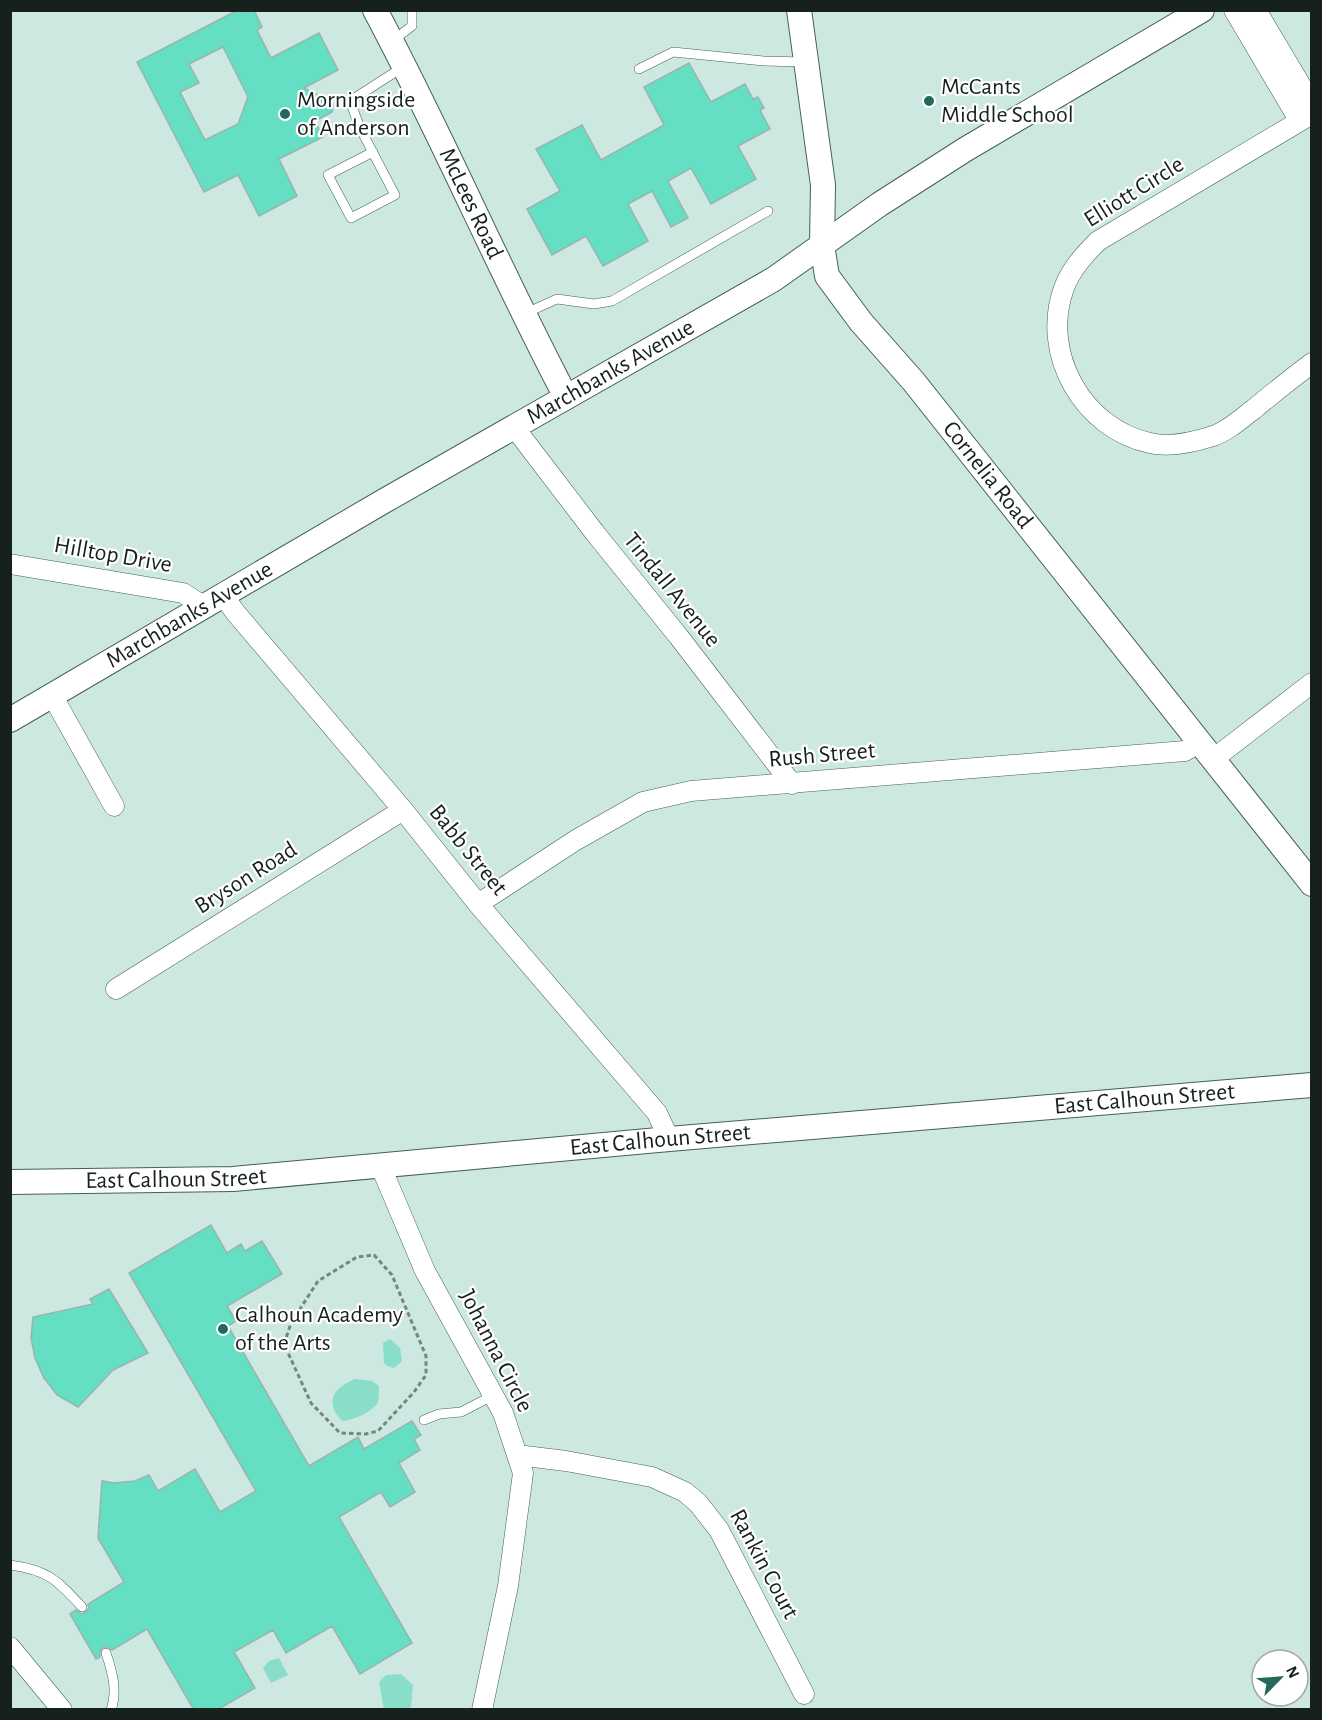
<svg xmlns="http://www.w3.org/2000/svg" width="1322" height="1720" font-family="'Alegreya Sans',sans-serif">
<rect width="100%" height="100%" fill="#cce8e0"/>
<!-- green -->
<path fill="#88dec9" d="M390 1339 400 1348 402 1361 394 1368 387 1366 384 1363 383 1343Z
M355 1379 372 1381 379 1386C379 1391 379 1397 378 1402 374 1411 352 1421 342 1421 324 1402 333 1388 355 1379Z
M279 1658 288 1675 271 1683 263 1668 269 1661Z
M401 1674 413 1685 411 1707 406 1709H384L379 1682 386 1675Z"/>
<!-- building -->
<path fill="#64dfc4" stroke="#99b4ac" stroke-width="1.5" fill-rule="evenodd" d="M238 10H254L262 27 257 30 271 58 319 33 338 70 304 88 329 101 333 106 332 112 315 121 323 137 279 159 297 196 259 216 238 175 204 192 137 62ZM223 47 248 97 238 124 205 140 180 92 199 83 189 64Z
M689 63 711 102 745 84 753 99 758 97 764 108 760 110 770 129 738 146 756 179 711 204 691 168 668 181 688 218 671 227 652 191 628 204 648 241 603 266 586 236 552 255 527 209 560 191 536 149 582 125 601 160 664 125 644 87Z
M211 1225 227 1253 241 1244 245 1251 262 1241 282 1274 227 1306 236 1321 228 1326 309 1466 358 1437 364 1449 412 1421 421 1435 414 1439 420 1450 399 1463 415 1492 390 1507 381 1492 339 1517 412 1643 360 1674 332 1626 286 1653 273 1630 234 1652 255 1688 217 1710H194L147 1629 112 1650 108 1647H103L100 1651V1657L96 1659 70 1614 76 1610 81 1614 86 1612 89 1608 88 1604 124 1582 98 1538 102 1481 114 1483 135 1481 149 1475 158 1491 195 1469 220 1512 256 1491 129 1273Z
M109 1289 148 1353 113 1370 78 1407 57 1395 44 1378 35 1358 31 1338 33 1317 93 1304 90 1299Z"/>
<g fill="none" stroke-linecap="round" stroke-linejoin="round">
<defs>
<path id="service" d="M392 41 412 26V10
M639 69 673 52 764 61 804 62
M373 152 328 175 351 218 395 195 360 128 350 101 403 67
M526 313 557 299 594 304 612 301 768 211
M424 1420 439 1414 461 1412 494 1395
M10 1565C48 1570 57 1580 82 1607
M106 1653C112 1671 118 1691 111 1710"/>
<path id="minor" d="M1234 10 1299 120
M1256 10 1312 104
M1312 114 1098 241C1084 255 1071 269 1064 288 1040 353 1083 429 1150 443 1169 448 1194 442 1213 436 1228 431 1242 418 1254 409 1273 393 1292 378 1312 363
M514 427 595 533 679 637 792 784
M10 564 183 593 203 606
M223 595 235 612 403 810 478 904 657 1113 669 1139
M52 695 114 806
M1212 760 1312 683
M478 904 576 840 643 802 691 791 1185 751 1198 743
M116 989 403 810
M381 1167 425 1271 503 1413 523 1473 508 1586 482 1710
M517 1455 566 1461 652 1477 685 1492 698 1503 719 1530 804 1694
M10 1647 62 1710"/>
<g id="tertiary">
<path id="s1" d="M375 10C443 137 499 270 566 397"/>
<path id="s2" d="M799 10 823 185 822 245 827 276 861 322 914 382 1312 884"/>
<path id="s3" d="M10 720 384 501 774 279 880 204 966 149 1202 10"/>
<path id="s4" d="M10 1182 233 1179 669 1139 1312 1085"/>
</g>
</defs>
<!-- service casing -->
<use href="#service" stroke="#465f59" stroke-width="10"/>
<!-- minor casing -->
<use href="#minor" stroke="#465f59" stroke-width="21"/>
<!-- tertiary casing -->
<use href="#tertiary" stroke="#465f59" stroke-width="26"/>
<!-- path -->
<path stroke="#738781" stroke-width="3" stroke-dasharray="4.5 3" stroke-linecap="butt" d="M374 1255 392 1275 426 1356V1375L414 1392 378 1431 366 1434 340 1433 311 1403 284 1344 291 1323 318 1281 357 1257Z"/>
<!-- service -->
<use href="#service" stroke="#fff" stroke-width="9"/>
<!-- minor -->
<use href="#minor" stroke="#fff" stroke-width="20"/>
<!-- tertiary -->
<use href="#tertiary" stroke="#fff" stroke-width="24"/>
</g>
<!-- markers -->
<g fill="#236859" stroke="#fff" stroke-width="2">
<circle cx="929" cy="101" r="6"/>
<circle cx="285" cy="114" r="6"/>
<circle cx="223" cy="1329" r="6"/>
</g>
<g text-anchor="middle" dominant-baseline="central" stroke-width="4.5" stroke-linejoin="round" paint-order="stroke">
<!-- poi labels -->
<g font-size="24" fill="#16211e" stroke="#fff" text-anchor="start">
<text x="941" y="87">McCants<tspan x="941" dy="28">Middle School</tspan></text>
<text x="297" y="100">Morningside<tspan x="297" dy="28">of Anderson</tspan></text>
<text x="235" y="1315">Calhoun Academy<tspan x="235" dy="28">of the Arts</tspan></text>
</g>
<!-- street labels -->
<g font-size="24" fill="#16211e" stroke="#fff">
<text transform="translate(1134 192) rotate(-32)">Elliott Circle</text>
<text stroke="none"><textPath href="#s1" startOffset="216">McLees Road</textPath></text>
<text stroke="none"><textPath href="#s3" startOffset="694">Marchbanks Avenue</textPath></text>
<text stroke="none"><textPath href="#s2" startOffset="524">Cornelia Road</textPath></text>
<text transform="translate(113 555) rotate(10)">Hilltop Drive</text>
<text transform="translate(672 590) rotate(51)">Tindall Avenue</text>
<text stroke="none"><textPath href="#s3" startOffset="208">Marchbanks Avenue</textPath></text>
<text transform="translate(822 755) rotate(-5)">Rush Street</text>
<text transform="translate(468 850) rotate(51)">Babb Street</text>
<text transform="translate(246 878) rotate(-32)">Bryson Road</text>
<text stroke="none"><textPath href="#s4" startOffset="1138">East Calhoun Street</textPath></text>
<text stroke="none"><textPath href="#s4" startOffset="652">East Calhoun Street</textPath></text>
<text stroke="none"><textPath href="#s4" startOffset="166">East Calhoun Street</textPath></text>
<text transform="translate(496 1351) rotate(63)">Johanna Circle</text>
<text transform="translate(764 1564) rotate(62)">Rankin Court</text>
</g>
</g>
<!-- border -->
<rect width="1322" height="1720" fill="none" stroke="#16211e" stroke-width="24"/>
<!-- north arrow -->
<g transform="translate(1280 1678) rotate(65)"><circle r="28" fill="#ffffff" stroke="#a2a6a5" stroke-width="1.5"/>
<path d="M0-4.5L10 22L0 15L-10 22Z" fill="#236859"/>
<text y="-9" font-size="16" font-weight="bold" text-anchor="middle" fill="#16211e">N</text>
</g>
</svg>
